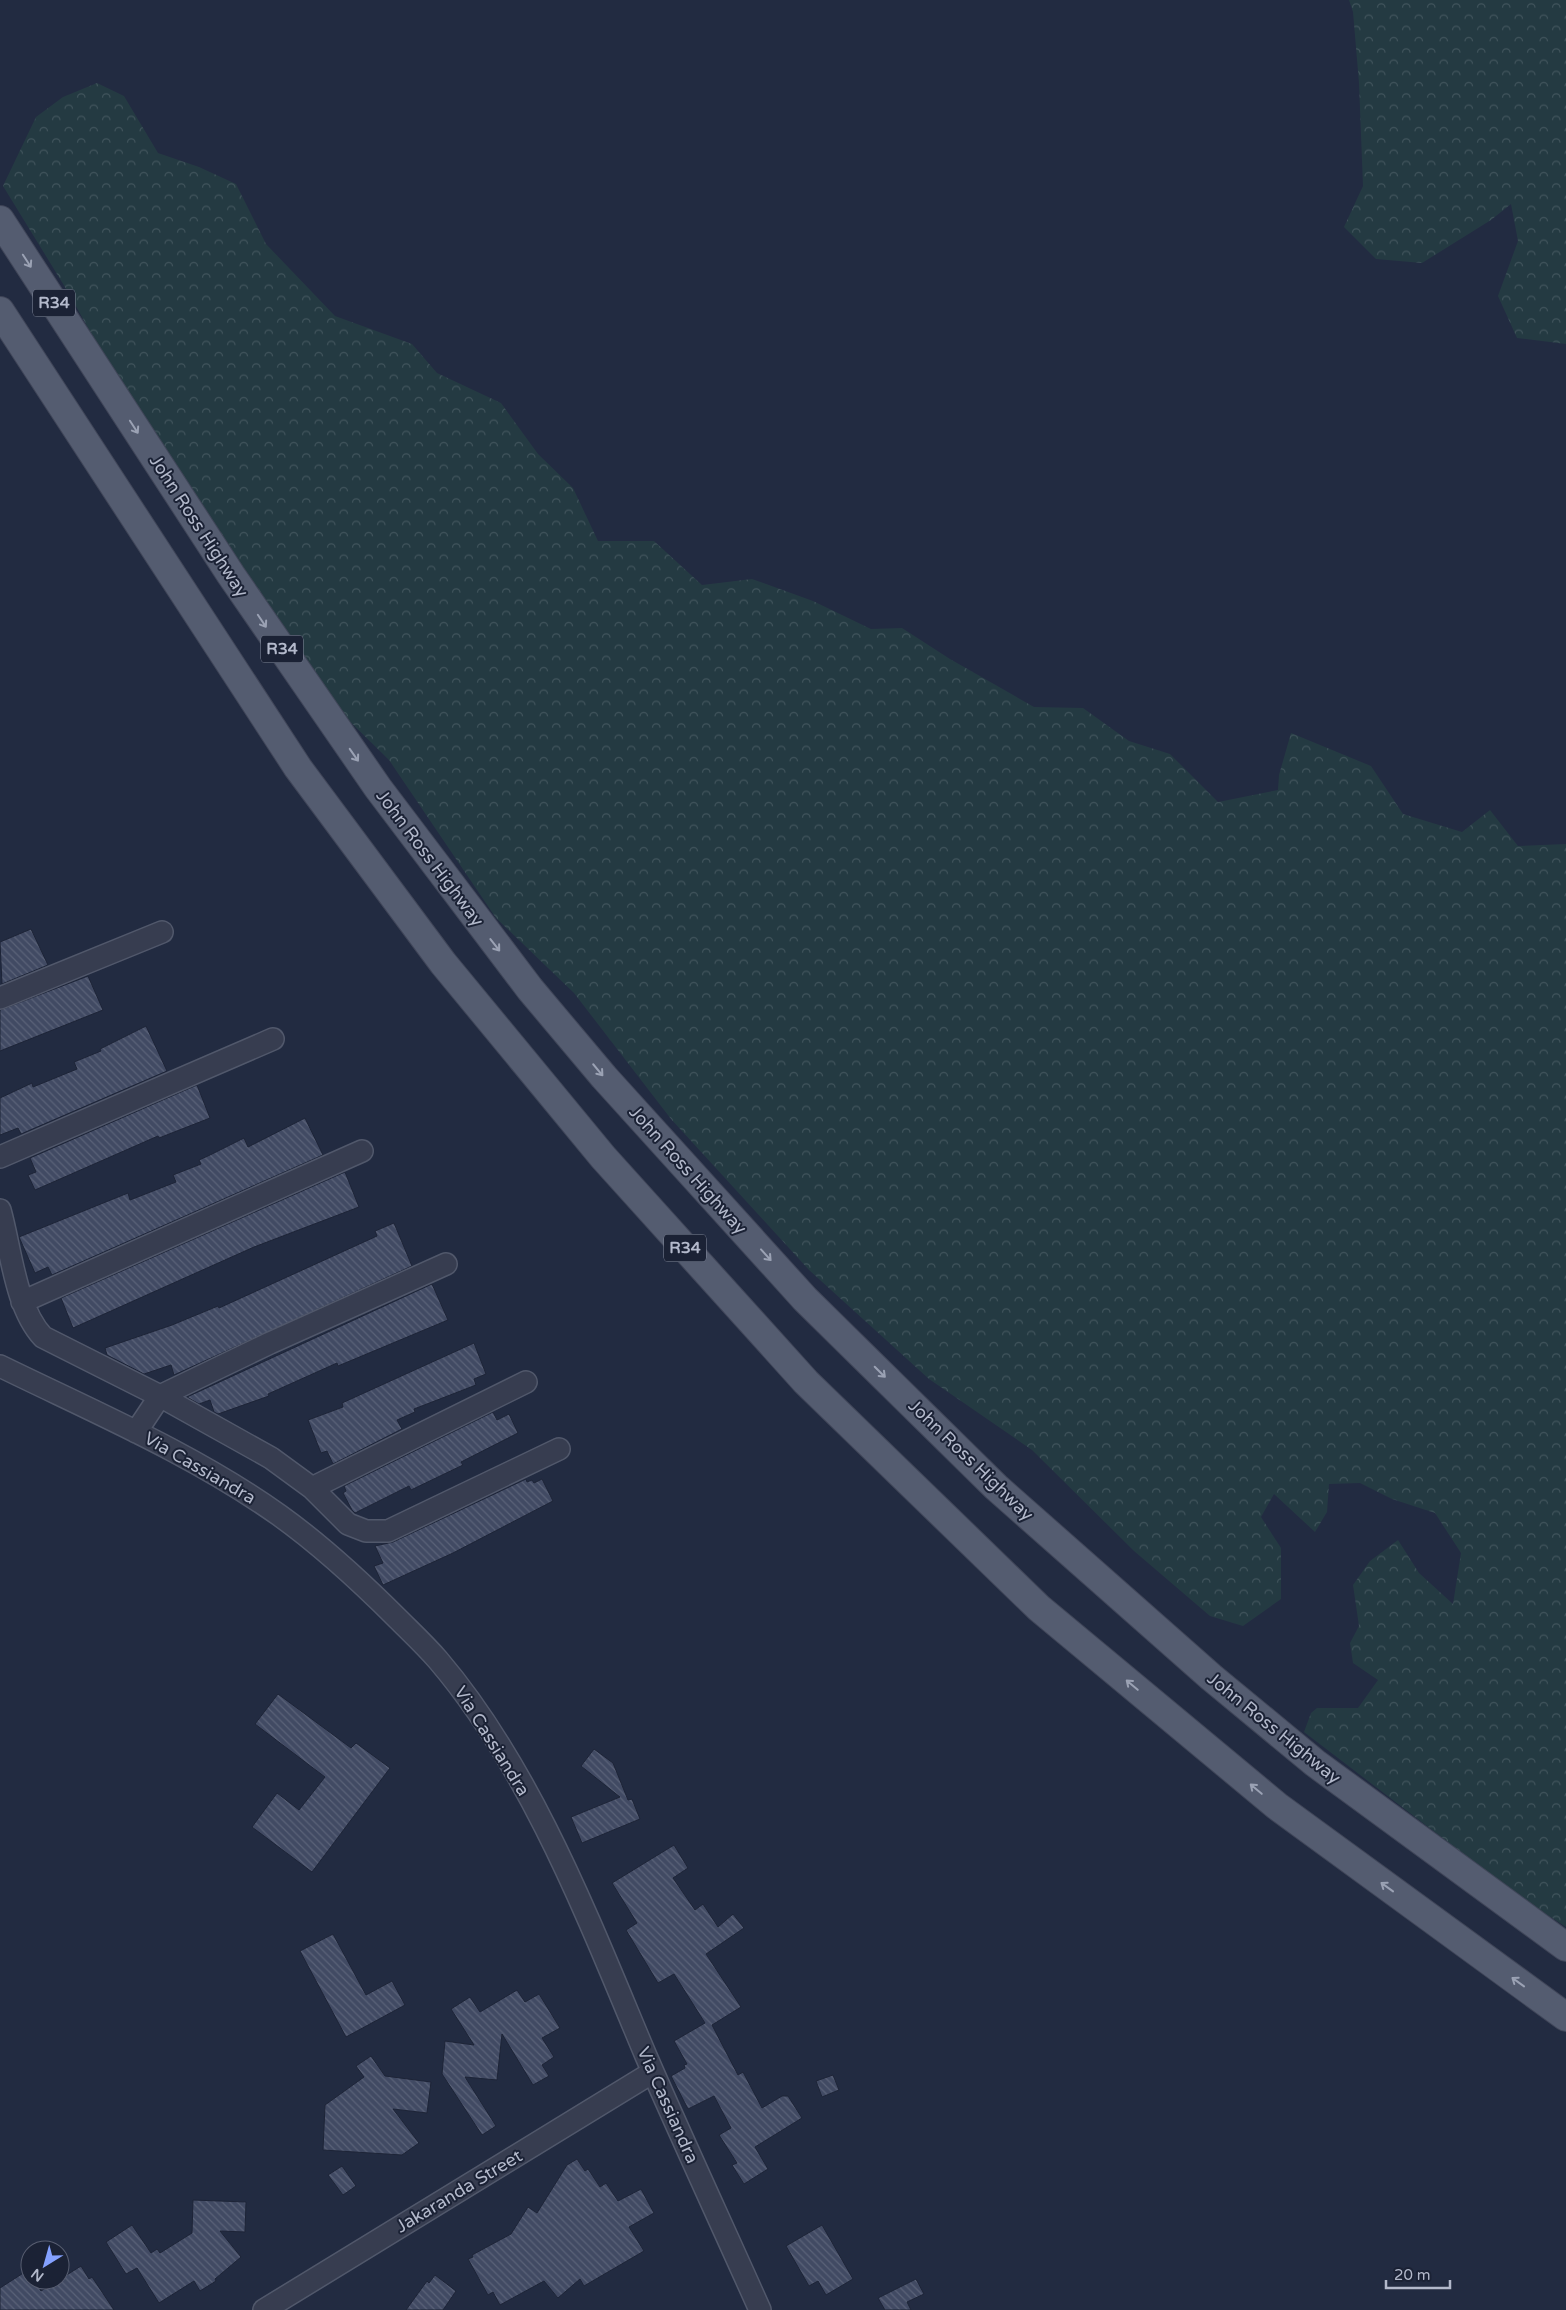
<svg xmlns="http://www.w3.org/2000/svg" width="1566" height="2310" font-family="'Varela Round',sans-serif">
<defs>
<pattern id="forest-crowns" width="20" height="18" patternUnits="userSpaceOnUse" patternTransform="scale(1.25)"><rect width="20" height="18" fill="#243a42"/><path d="M2 6a3 3 0 1 1 6 0M12 15a3 3 0 1 1 6 0" fill="none" stroke="#41545c"/></pattern>
<pattern id="building-back-hatch" width="6" height="6" patternUnits="userSpaceOnUse" patternTransform="scale(1.25)"><rect width="6" height="6" fill="#414a63"/><path d="M-1 5l2 2M0 0l6 6M5-1l2 2" fill="none" stroke="#5a6278"/></pattern>
</defs>
<rect width="100%" height="100%" fill="#222b41"/>
<!-- forest -->
<path fill="url(#forest-crowns)" d="M1349 0H1566V344L1517 338 1498 296 1518 241 1511 204 1491 220 1422 263 1376 259 1344 227 1363 186 1359 83 1353 12Z
M97 83 124 96 158 153 199 167 236 184 266 244 335 316 412 344 437 373 501 403 538 454 573 488 598 541H654L702 585 752 579 813 601 871 629 902 628 950 659 1034 707 1083 708 1129 741 1170 754 1218 802 1278 790 1279 775 1291 733 1371 766 1403 814 1462 832 1490 810 1518 846 1566 844V1927L1517 1895 1304 1732 1311 1713 1317 1708H1358L1378 1680 1353 1663 1350 1643 1359 1626 1353 1585 1370 1561 1398 1540 1419 1573 1453 1604 1461 1553 1435 1513 1392 1499 1360 1483 1329 1484 1327 1512 1315 1532 1274 1494 1261 1517 1281 1548V1599L1243 1626 1210 1616 1134 1551 1032 1450 929 1379 809 1270 671 1119 574 993 496 918 389 760 326 698 102 353 68 292 3 186 36 117 63 97Z"/>
<!-- building -->
<path fill="url(#building-back-hatch)" stroke="#1d2437" d="M31 929 48 965 2 984 0 942Z
M88 976 103 1010 0 1051V1010Z
M146 1026 167 1071 21 1134 18 1128 0 1135V1098L32 1083 33 1087 77 1069 74 1062 101 1051 100 1049Z
M197 1085 210 1118 159 1138 158 1136 35 1190 28 1175 36 1172 30 1158Z
M305 1118 323 1155 52 1275 48 1267 35 1273 19 1237 128 1193 130 1200 176 1182 173 1175 201 1164 199 1160 210 1155 244 1138 248 1147Z
M345 1172 359 1207 254 1247 73 1328 61 1298Z
M394 1223 412 1266 174 1375 171 1365 144 1374 107 1355 105 1348 172 1325 218 1306 219 1308 377 1236 375 1231Z
M432 1284 448 1320 338 1366 337 1363 268 1394 269 1396 218 1414 214 1412 210 1400 199 1404 187 1397Z
M474 1343 486 1374 474 1379 476 1385 414 1409 415 1412 397 1420 402 1429 333 1464 327 1451 321 1453 308 1420 343 1407 342 1403Z
M493 1412 497 1420 509 1414 518 1433 461 1462 463 1465 411 1490 409 1486 355 1513 352 1510 343 1493 346 1491 344 1486Z
M526 1479 527 1482 532 1480 534 1483 542 1479 553 1501 453 1553 383 1585 374 1566 383 1563 375 1546 393 1542Z
M278 1694 351 1748 356 1743 390 1768 312 1872 252 1827 277 1793 299 1810 325 1777 255 1724Z
M594 1749 613 1763 628 1800 632 1799 640 1819 582 1843 571 1817 620 1797 581 1766Z
M674 1845 688 1868 673 1878 695 1910 703 1904 718 1927 733 1914 744 1928 706 1954 741 2007 712 2025 738 2075 743 2072 762 2108 782 2096H788L802 2118 755 2147 768 2169 744 2184 732 2165 737 2163 719 2135 731 2128 714 2096 688 2109 671 2076 685 2068 684 2065 687 2064 674 2041 705 2023 674 1974 658 1983 626 1930 637 1923 612 1883Z
M333 1934 366 1995 392 1981 405 2005 346 2037 300 1951Z
M517 1990 525 2002 539 1994 560 2028 542 2038 554 2057 542 2065 549 2076 533 2085 502 2034 497 2080 465 2077 496 2126 482 2135 442 2074 445 2041 474 2045 451 2009 470 1997 480 2012Z
M371 2056 385 2076 431 2082 427 2113 393 2109 419 2143 402 2155 323 2150 325 2105 364 2077 356 2066Z
M833 2075 839 2090 822 2097 816 2081Z
M577 2159 585 2171 588 2169 600 2187 606 2183 618 2201 641 2189 654 2213 629 2227 644 2251 584 2286 580 2279 558 2298 544 2281 500 2305 493 2292 488 2295 468 2259 473 2257 472 2255 511 2234 528 2207 537 2213 567 2165Z
M342 2166 356 2186 343 2195 328 2175Z
M193 2200 246 2202 245 2232 220 2231 241 2257 215 2279 216 2281 200 2291 194 2281 159 2303 137 2268 126 2274 106 2242 132 2225 151 2253 157 2249 160 2253 192 2233Z
M822 2225 853 2279 826 2295 818 2281 809 2286 786 2246Z
M81 2266 89 2279 92 2277 114 2310H0V2288L28 2270 30 2280H34L41 2291Z
M435 2275 456 2291 443 2310H406L427 2281 429 2283Z
M916 2279 924 2294 907 2302 911 2310H885L878 2298Z"/>
<g fill="none" stroke-linecap="round" stroke-linejoin="round">
<defs>
<path id="minor" d="M0 998 162 932
M0 1157 273 1039
M0 1210C11 1249 15 1307 43 1337L160 1396 271 1458 312 1488 348 1524 366 1531H388L559 1449
M22 1302 362 1151
M0 1366C94 1412 193 1454 279 1515 321 1545 361 1582 398 1619 411 1632 425 1645 438 1660 532 1770 590 1923 646 2056 683 2141 722 2225 760 2310
M136 1432 160 1396 270 1343 446 1264
M312 1488 526 1382
M264 2310 653 2072"/>
<path id="major" d="M0 220 231 575 378 788 530 989 604 1077 805 1299 996 1487 1211 1677 1315 1763 1566 1947
M0 311 298 768 443 963 603 1157 806 1382 1039 1608 1277 1806 1566 2017"/>
</defs>
<!-- minor casing -->
<use href="#minor" stroke="#51586b" stroke-width="24"/>
<!-- major casing -->
<use href="#major" stroke="#404659" stroke-width="30"/>
<!-- minor -->
<use href="#minor" stroke="#373d50" stroke-width="21"/>
<!-- major -->
<use href="#major" stroke="#545c70" stroke-width="28"/>
</g>
<!-- one-way arrows -->
<defs><path id="oneway-shaft" d="M-6 0H5M1.5-3L5.5 0L1.5 3" fill="none" stroke-width="1.6" stroke-linecap="round" stroke-linejoin="round" transform="scale(1.25)"/></defs>
<g stroke="#9ba2b4">
<use href="#oneway-shaft" transform="translate(27 261) rotate(57)"/>
<use href="#oneway-shaft" transform="translate(134 427) rotate(57)"/>
<use href="#oneway-shaft" transform="translate(262 621) rotate(56)"/>
<use href="#oneway-shaft" transform="translate(354 755) rotate(55)"/>
<use href="#oneway-shaft" transform="translate(495 945) rotate(52)"/>
<use href="#oneway-shaft" transform="translate(598 1070) rotate(50)"/>
<use href="#oneway-shaft" transform="translate(766 1255) rotate(48)"/>
<use href="#oneway-shaft" transform="translate(880 1372) rotate(45)"/>
<use href="#oneway-shaft" transform="translate(1132 1685) rotate(-140)"/>
<use href="#oneway-shaft" transform="translate(1256 1789) rotate(-140)"/>
<use href="#oneway-shaft" transform="translate(1387 1887) rotate(-144)"/>
<use href="#oneway-shaft" transform="translate(1518 1982) rotate(-144)"/>
</g>
<g text-anchor="middle" dominant-baseline="central" stroke-width="4" stroke-linejoin="round" paint-order="stroke">
<!-- shield labels -->
<g fill="#1b2235" stroke="#858c9e" stroke-width="1">
<rect x="33" y="289.5" width="42" height="27" rx="4"/>
<rect x="261" y="635.5" width="42" height="27" rx="4"/>
<rect x="664" y="1234.5" width="42" height="27" rx="4"/>
</g>
<g font-size="16" font-weight="bold" fill="#b3b9cb">
<text x="54" y="303">R34</text>
<text x="282" y="649">R34</text>
<text x="685" y="1248">R34</text>
</g>
<!-- street labels -->
<g font-size="18" fill="#b3b9cb" stroke="#1b2235">
<text transform="translate(199 526) rotate(57)">John Ross Highway</text>
<text transform="translate(430 858) rotate(53)">John Ross Highway</text>
<text transform="translate(688 1170) rotate(48)">John Ross Highway</text>
<text transform="translate(971 1460) rotate(44)">John Ross Highway</text>
<text transform="translate(200 1468) rotate(30)">Via Cassiandra</text>
<text transform="translate(1274 1728) rotate(39)">John Ross Highway</text>
<text transform="translate(492 1741) rotate(58)">Via Cassiandra</text>
<text transform="translate(668 2105) rotate(66)">Via Cassiandra</text>
<text transform="translate(459 2191) rotate(-31)">Jakaranda Street</text>
</g>
</g>
<!-- north arrow -->
<g transform="translate(45 2265) rotate(217)"><circle r="24" fill="#1b2235" stroke="#585e71"/>
<path d="M0-4L9 19L0 12L-9 19Z" fill="#84a1ff"/>
<text y="-8" font-size="14" font-weight="bold" text-anchor="middle" fill="#b3b9cb">N</text>
</g>
<!-- scale -->
<path d="M1386 2280v8h64v-8" fill="none" stroke="#b3b9cb" stroke-width="2.5"/>
<text x="1394" y="2280" font-size="15" fill="#b3b9cb" stroke="#1b2235" stroke-width="4" paint-order="stroke">20 m</text>
</svg>
